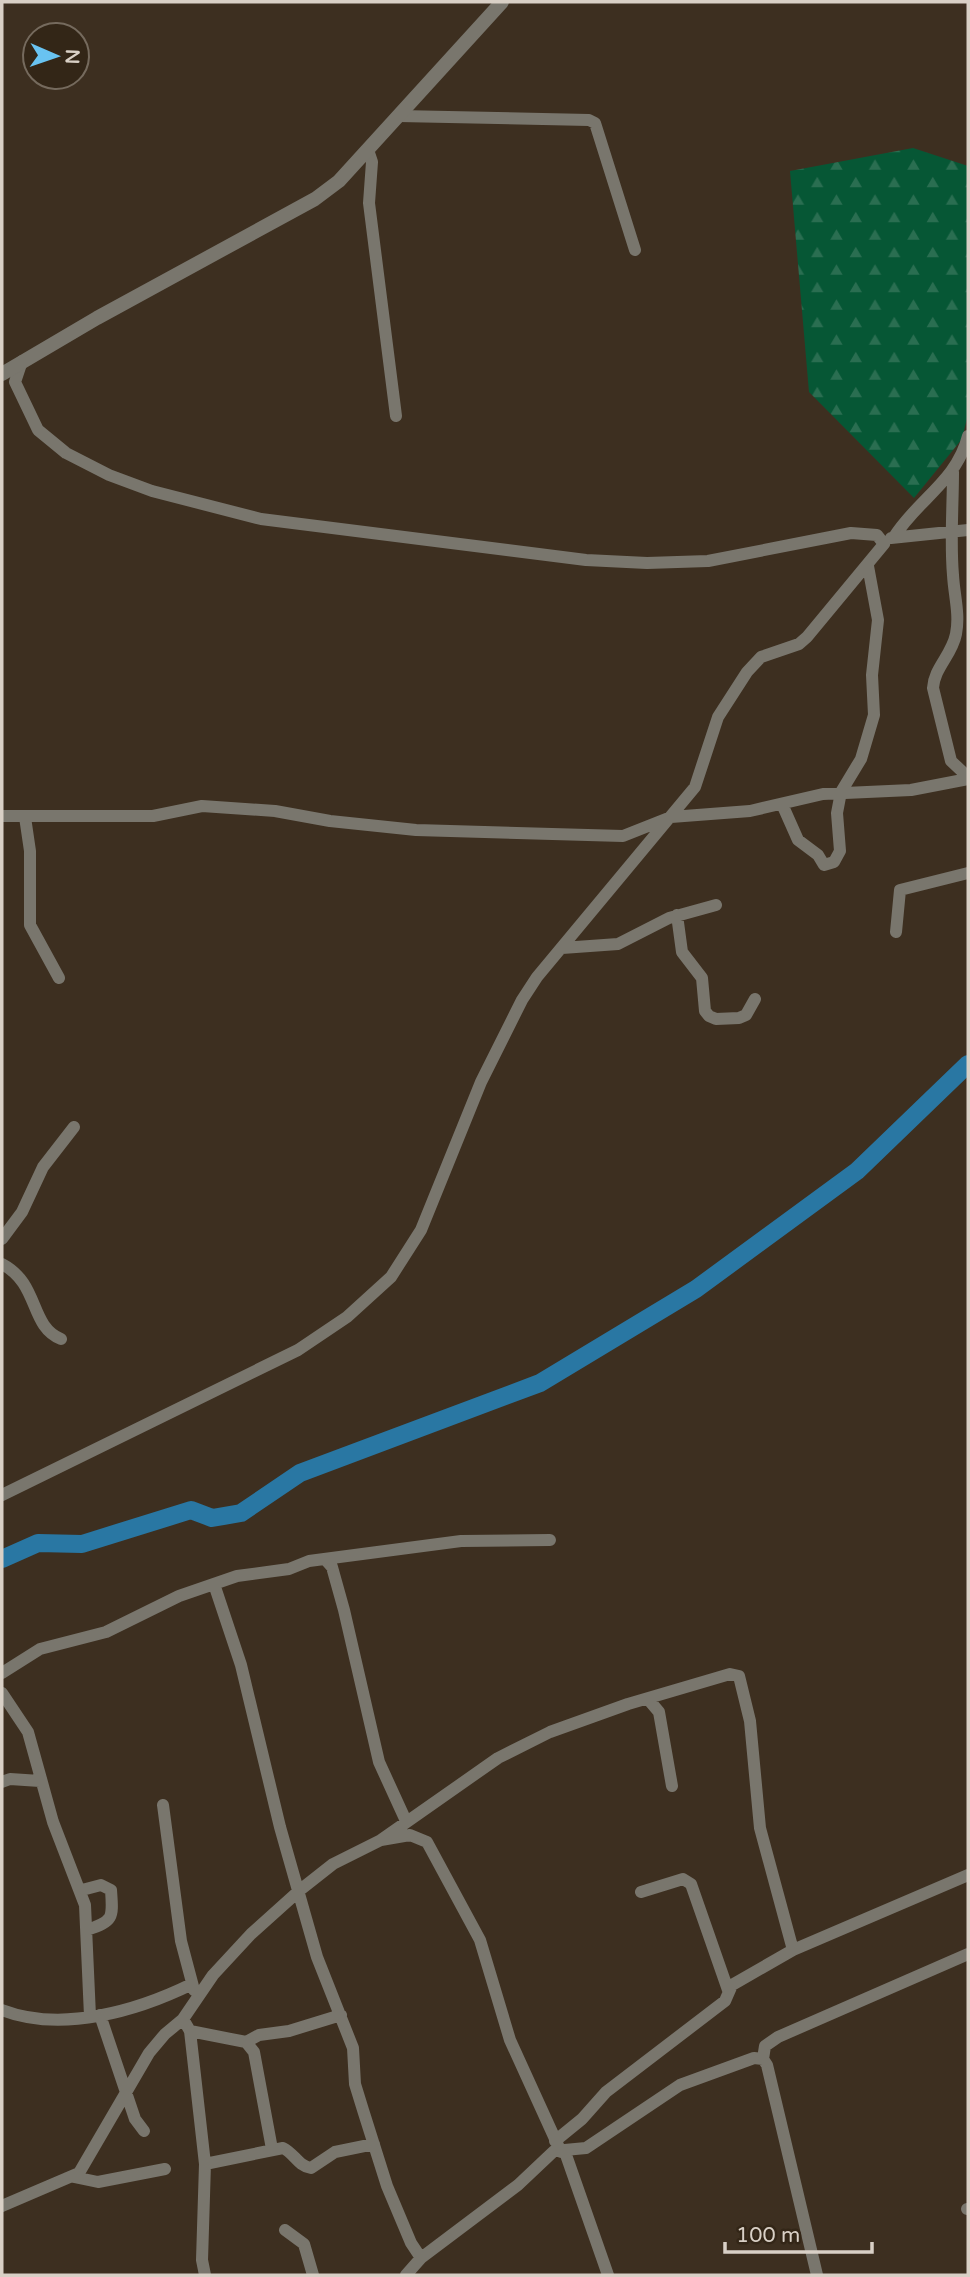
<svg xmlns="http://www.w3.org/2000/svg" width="970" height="2277" font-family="'Varela Round',sans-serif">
<defs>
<pattern id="forest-firs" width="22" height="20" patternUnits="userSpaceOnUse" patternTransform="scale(1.75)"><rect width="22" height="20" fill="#065735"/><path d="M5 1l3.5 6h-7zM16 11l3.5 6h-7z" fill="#2a6e51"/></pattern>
</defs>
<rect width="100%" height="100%" fill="#3d2f20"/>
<!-- forest -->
<path fill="url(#forest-firs)" d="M913 148 968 166V414L962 439 914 498 809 392 790 171Z"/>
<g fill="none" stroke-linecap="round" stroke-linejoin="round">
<!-- river -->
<path stroke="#2977a3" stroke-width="18" d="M2 1559 38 1543 82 1544 191 1510 212 1518 241 1513 300 1473 540 1383 696 1289 857 1171 968 1064"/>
<!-- minor -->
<path stroke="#79766d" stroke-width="12" d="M399 116 589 120 595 123 635 250
M368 150 372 162 369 203 396 416
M953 472C953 506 950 541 953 575 954 595 960 614 956 634 952 655 934 668 933 688L951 761 968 777
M894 537C917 500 957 481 968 436
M891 538 968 530
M782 804 798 840 818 855 824 865 834 862 840 851 837 813 841 792 861 759 874 715 872 675 878 620 868 566
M2 816H153L202 806 275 811 330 821 416 830 623 836 671 817 750 811 823 794 911 790 968 779
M25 817 30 851V925L59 978
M677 915 682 952 702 978 705 1011 709 1016 716 1019 739 1018 746 1015 755 999
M896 932 900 890 968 873
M562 948 618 944 669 918 716 905
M2 1239 22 1212 43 1167 74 1127
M2 1264C40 1284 29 1326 61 1339
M2 1495 298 1350 347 1317 391 1277 421 1230 481 1082 522 1000 537 977 695 787 718 717 747 672 761 657 799 644 807 637 884 544 877 535 851 533 708 561 647 563 586 560 261 519 152 491 109 475 66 453 38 430 15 382 22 361
M325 1559 332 1567 344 1610 379 1762 406 1821
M214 1584 241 1665 280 1827 317 1957 353 2048 355 2084 363 2110 387 2186 411 2243 421 2258
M2 1673 40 1649 106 1632 179 1596 237 1576 289 1569 309 1561 461 1541 550 1540
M2 1693 28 1732 53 1822 85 1905 90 2016
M648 1699 659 1712 672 1786
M2 1782 10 1779 40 1781
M163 1805 181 1941 194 1990
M381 1840 498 1758 550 1732 628 1704 730 1674 739 1676 750 1721 760 1828 793 1950 732 1985 725 2001 606 2092 582 2119 555 2141
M82 1890 101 1885 111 1890C113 1918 114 1921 87 1930
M641 1892 683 1879 691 1884 728 1990
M793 1950 968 1875
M2 2010C62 2033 137 2011 192 1984
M100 2015 135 2119 144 2131
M183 2019 190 2031 205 2164 202 2260 205 2275
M190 2031 246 2042 254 2052 272 2149
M246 2042 259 2035 289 2031 341 2015
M763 2059 765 2046 778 2037 968 1954
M565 2152 608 2275
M205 2164 283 2148C295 2154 297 2165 311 2168L335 2152 374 2144
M74 2177 98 2182 165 2169
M2 2206 79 2173 149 2053 165 2034 183 2019 213 1975 251 1934 300 1890 333 1864 381 1840 410 1835 427 1842 480 1940 510 2040 561 2152
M967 2209H968
M285 2230 304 2244 313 2275
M406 2275 421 2258 518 2185 554 2151 586 2148 680 2085 754 2058 763 2059 767 2065 817 2275"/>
<!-- tertiary -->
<path stroke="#79766d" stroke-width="14" d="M2 374 97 318 315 199 339 181 502 2"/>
</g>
<!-- border -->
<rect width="970" height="2277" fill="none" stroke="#d9d0c6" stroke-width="7"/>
<!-- north arrow -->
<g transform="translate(56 56) rotate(92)"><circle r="33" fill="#332617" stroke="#756a5d" stroke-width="2"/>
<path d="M0-5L12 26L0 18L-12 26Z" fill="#69c3f1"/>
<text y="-10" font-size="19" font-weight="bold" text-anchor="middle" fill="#d9d0c6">N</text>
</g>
<!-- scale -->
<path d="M725 2242v10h147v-10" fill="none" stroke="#d9d0c6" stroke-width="3.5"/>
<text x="736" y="2242" font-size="21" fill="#d9d0c6" stroke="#332617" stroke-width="5" paint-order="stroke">100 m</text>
</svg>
